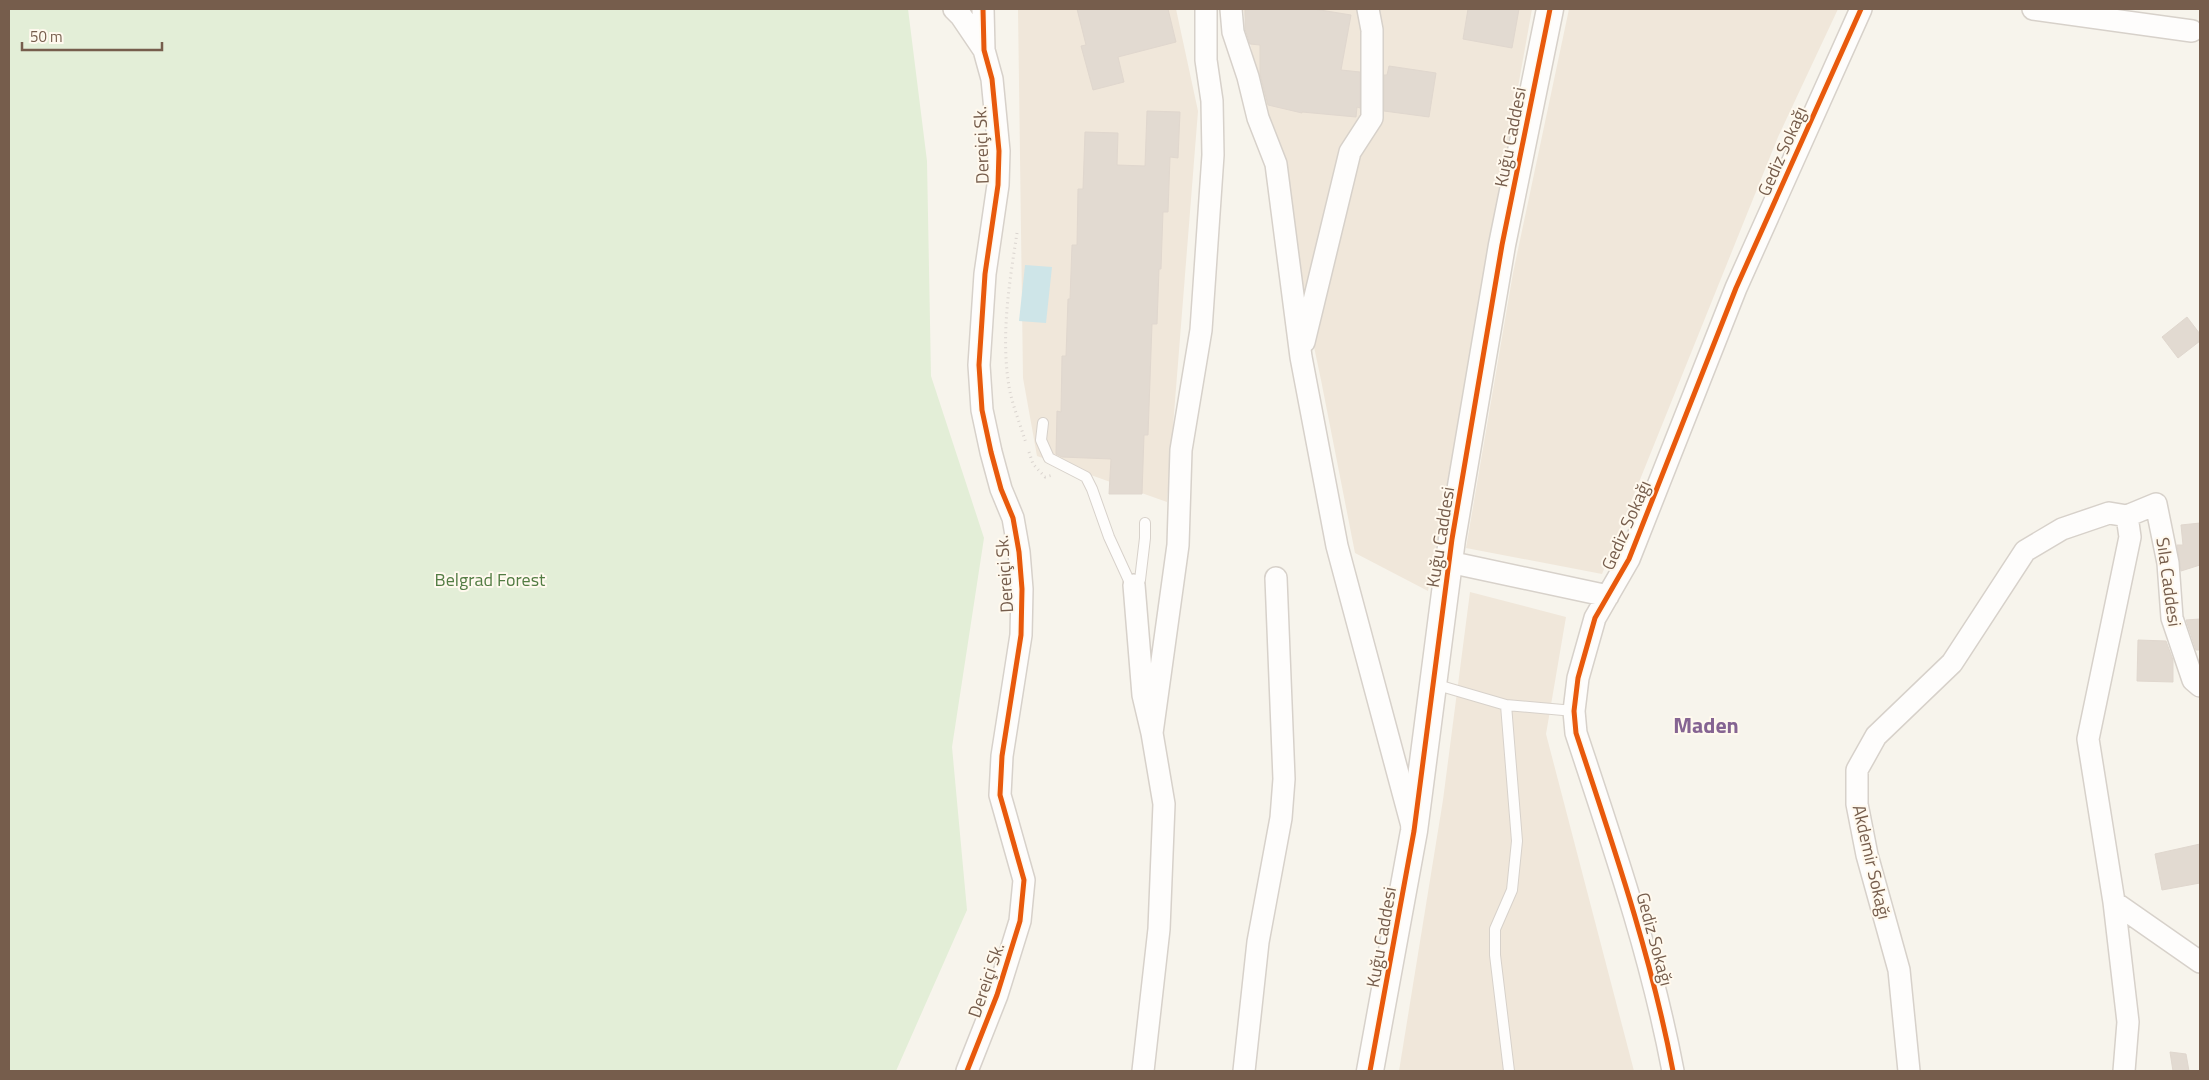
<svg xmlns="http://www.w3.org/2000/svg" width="2209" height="1080" font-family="'Titillium Web',sans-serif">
<rect width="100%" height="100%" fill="#f7f4ec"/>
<!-- residential -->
<path fill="#f0e7da" d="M1018 9H1176L1198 111 1167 502 1037 456 1023 378Z
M1243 9H1532L1428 591 1355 553 1321 380Z
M1569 9H1838L1778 137 1602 574 1466 548 1513 273Z
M1470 592 1566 617 1546 734 1634 1071H1399L1443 800Z"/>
<!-- green -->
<path fill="#e3eed7" d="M9 9H908L927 161 931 376 984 538 952 747 967 910 896 1071H9Z"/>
<!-- water -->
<path fill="#cee5e8" d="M1025 265 1052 267 1046 323 1019 321Z"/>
<!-- building -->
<path fill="#e2dad1" stroke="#e0d7ce" d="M1077 9H1168L1176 42 1118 57 1124 82 1093 90 1081 46 1086 45Z
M1245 9H1314L1351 15 1341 70 1360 72V108L1357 107 1356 117 1302 112V113L1268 105 1260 74V45L1250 44 1245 29Z
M1468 9H1519L1512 48 1463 39Z
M1389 66 1436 73 1429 117 1384 111V75H1387Z
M1147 111 1180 112 1178 158 1170 157 1168 212H1163L1161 269H1159L1157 324H1152L1148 435H1144L1142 494H1109L1111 459 1062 457 1056 454 1057 411 1061 412 1062 356H1066L1068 299H1070L1072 245H1077L1078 189H1083L1085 132 1118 133 1117 165 1145 166Z
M2187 317 2200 334V341L2178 358 2162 337Z
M2200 523V565L2181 571 2177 545H2183L2181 525Z
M2200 619V650H2196L2186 620Z
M2138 640 2166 641 2173 660V682L2137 681Z
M2200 844V883L2162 890 2155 854Z
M2170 1052 2186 1054 2189 1071H2173Z"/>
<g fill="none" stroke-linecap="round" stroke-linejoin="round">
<defs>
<path id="service" d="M1043 423 1041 440 1049 458 1086 477 1092 489 1109 537 1131 585 1140 580 1145 538V523
M1434 684 1506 705 1574 711
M1506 705 1517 841 1512 890 1495 929V955L1509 1071"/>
<path id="minor" d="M954 9 961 16 984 50
M1231 9 1233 32 1248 77 1258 118 1276 164 1301 357 1337 546 1412 826
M2033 9 2192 31
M1304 342 1350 152 1372 118V30L1368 9
M2127 516 2156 504 2168 563 2172 618 2193 680 2200 686
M1449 562 1608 596
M1134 585 1143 695 1152 733 1164 804 1159 929 1143 1071
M1152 733 1178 545 1181 450 1201 330 1213 155 1212 101 1206 60V9
M2114 902 2200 962
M967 1071 997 995 1020 921 1024 880 1000 795 1002 756 1021 635 1022 589 1019 552 1013 518 1001 489 991 452 982 410 979 365 985 274 998 185 999 151 992 79 984 50 983 9
M1244 1071 1258 942 1281 818 1284 779 1276 578
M1673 1071C1651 955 1613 845 1576 733L1574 711 1578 678 1595 618 1629 559 1736 288 1861 9
M1909 1071 1899 970 1867 855 1857 804V770L1876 736 1952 663 2025 551 2062 529 2109 513 2127 516
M2124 1071 2128 1022 2114 902 2088 739 2130 537 2127 516"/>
<path id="tertiary" d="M1370 1071 1414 831 1452 539 1502 245 1550 9"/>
</defs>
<!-- service casing -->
<use href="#service" stroke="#d7d1ca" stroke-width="12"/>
<!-- minor casing -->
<use href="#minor" stroke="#d7d1ca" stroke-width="24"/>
<!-- tertiary casing -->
<use href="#tertiary" stroke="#d7d1ca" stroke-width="29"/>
<!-- path -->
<path stroke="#dad4cf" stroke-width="3" stroke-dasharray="1 4" stroke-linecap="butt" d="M1017 233C1009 285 1000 340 1010 392 1014 409 1021 427 1026 443
M1029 452 1033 464 1045 477 1053 475"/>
<!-- service -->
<use href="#service" stroke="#fefdfc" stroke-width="10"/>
<!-- minor -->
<use href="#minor" stroke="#fefdfc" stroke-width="21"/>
<!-- tertiary -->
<use href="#tertiary" stroke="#fefdfc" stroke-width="26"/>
<defs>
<path id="cycleway" d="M967 1071 997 995 1020 921 1024 880 1000 795 1002 756 1021 635 1022 589 1019 552 1013 518 1001 489 991 452 982 410 979 365 985 274 998 185 999 151 992 79 984 50 983 9
M1370 1071 1414 831 1452 539 1502 245 1550 9
M1673 1071C1651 955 1613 845 1576 733L1574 711 1578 678 1595 618 1629 559 1736 288 1861 9"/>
</defs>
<!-- cycleway casing -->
<use href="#cycleway" stroke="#fff9ee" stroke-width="8"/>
<!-- cycleway -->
<use href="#cycleway" stroke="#e8590c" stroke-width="5"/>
</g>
<g text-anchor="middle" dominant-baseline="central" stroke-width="4" stroke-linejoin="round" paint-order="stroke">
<!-- street labels -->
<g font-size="18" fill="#765d4c" stroke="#fff9ee">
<text transform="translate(1510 137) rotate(-79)">Kuğu Caddesi</text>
<text transform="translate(981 145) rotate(-92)">Dereiçi Sk.</text>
<text transform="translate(1782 151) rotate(-66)">Gediz Sokağı</text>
<text transform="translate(1626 525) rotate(-66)">Gediz Sokağı</text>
<text transform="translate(1440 537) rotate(-81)">Kuğu Caddesi</text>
<text transform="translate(1004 574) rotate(-94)">Dereiçi Sk.</text>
<text transform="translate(2169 582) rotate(82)">Sıla Caddesi</text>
<text transform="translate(1872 862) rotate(77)">Akdemir Sokağı</text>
<text transform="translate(1381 937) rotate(-80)">Kuğu Caddesi</text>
<text transform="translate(1655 939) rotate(75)">Gediz Sokağı</text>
<text transform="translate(986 980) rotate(-71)">Dereiçi Sk.</text>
</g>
<!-- park labels -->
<g font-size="18" fill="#527c43" stroke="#fff9ee">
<text x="490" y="579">Belgrad Forest</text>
</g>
<!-- district labels -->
<g font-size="22" font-weight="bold" fill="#856492" stroke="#fff9ee">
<text x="1706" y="725">Maden</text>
</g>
</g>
<!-- border -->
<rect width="2209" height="1080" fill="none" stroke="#765d4c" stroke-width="20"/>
<!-- scale -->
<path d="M22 42v8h140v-8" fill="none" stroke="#765d4c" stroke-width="2.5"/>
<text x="30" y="42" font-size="15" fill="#765d4c" stroke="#fff9ee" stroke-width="4" paint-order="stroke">50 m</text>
</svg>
